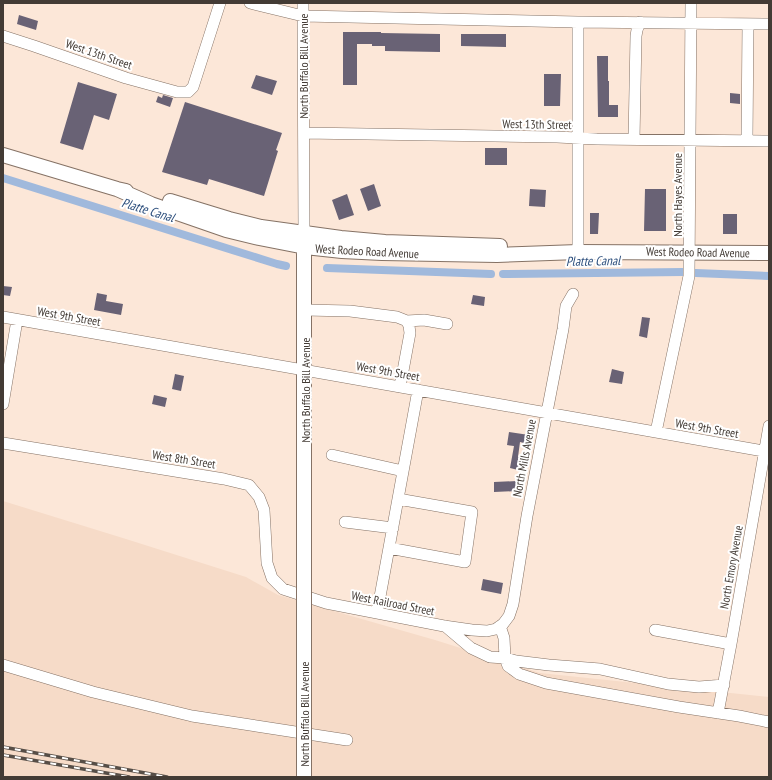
<svg xmlns="http://www.w3.org/2000/svg" width="772" height="780" font-family="'PT Sans Narrow',sans-serif">
<rect width="100%" height="100%" fill="#fce7d8"/>
<!-- built -->
<path fill="#f6dbc8" d="M3 501 126 539 246 577 278 595 435 640 540 673 769 697V777H3Z"/>
<g fill="none" stroke-linecap="round" stroke-linejoin="round">
<!-- canal -->
<path stroke="#a0b9dc" stroke-width="8" d="M3 178 277 264 286 266
M327 268 491 274
M696 273 769 276
M503 274 683 272"/>
</g>
<!-- building -->
<path fill="#696275" d="M19 15 38 21 36 30 17 24Z
M343 32H381V33L440 34V52L385 51V46H372V44H357V85H343Z
M461 34H506V47L461 46Z
M597 56H608V81H609V105H618V117H598Z
M544 74H561L560 106H544Z
M256 75 277 81 272 95 251 88Z
M78 82 117 94 109 120 94 115 83 150 60 143Z
M730 93 740 94V104L730 103Z
M163 95 173 98 170 107 156 102 158 96 162 98Z
M185 102 282 133 276 150 278 151 264 196 209 179 207 185 162 172Z
M485 148H507V165H485Z
M374 184 381 206 368 211 360 189Z
M530 189 546 190 545 207 529 206Z
M645 189H666V231H644Z
M347 194 354 215 339 220 332 200Z
M590 213H599L598 234H590Z
M723 214H737V234H723Z
M3 286 12 287 10 296 3 295Z
M97 293 107 295 106 301 123 304 121 315 94 310Z
M473 295 485 297 484 306 471 304Z
M642 317 650 318 647 338 639 336Z
M612 369 624 372 622 384 609 382Z
M175 374 184 376 181 391 172 389Z
M154 395 167 398 165 407 152 404Z
M509 432 529 435 528 444 520 442 518 457H520L518 470 510 468 514 446 507 445Z
M517 481V491L494 492V482Z
M483 579 503 583 501 594 481 590Z"/>
<g fill="none" stroke-linecap="round" stroke-linejoin="round">
<defs>
<path id="minor" d="M250 3 303 16 578 22 769 24
M303 3 304 233
M578 22V252
M3 36 34 46 126 78 177 92H188L193 87 220 3
M304 133 557 137 597 139 769 141
M634 139 636 36 637 30 640 22
M747 140 748 24
M305 310 350 311 397 317 407 321 424 320 447 324
M3 317 769 452
M400 387 410 333 409 326 407 321
M3 404 17 320
M656 432 689 276 691 3
M3 443 224 479 249 485 259 497 264 510 267 563 272 578 283 589 326 603 444 626 472 630 487 631 496 629 503 624 509 616 513 604 527 516 563 329 566 306 573 294
M332 455 403 471
M345 522 393 528
M389 548 465 562 472 512 398 499
M377 613 418 390
M445 626 471 648 490 657 505 658 516 661 549 665 600 669 668 684 699 687 724 685
M500 626 504 638 505 658 508 666 519 674 546 683 679 707 739 716 769 722
M655 630 731 644
M3 665 93 692 192 716 347 740
M718 713 731 644 769 426"/>
<path id="major" d="M3 155 117 189 126 191
M117 189 151 204 226 230 259 238 305 247 342 251 382 253 497 255 578 252 769 253
M170 201 229 219 261 227 341 238 385 242 500 246
M304 566V237"/>
</defs>
<!-- minor casing -->
<use href="#minor" stroke="#857265" stroke-width="12"/>
<!-- major casing -->
<use href="#major" stroke="#857265" stroke-width="16"/>
<!-- minor -->
<use href="#minor" stroke="#fff" stroke-width="11"/>
<!-- major -->
<use href="#major" stroke="#fff" stroke-width="14"/>
<defs>
<path id="rail" d="M3 747 167 777
M3 755 129 777"/>
</defs>
<!-- rail casing -->
<use href="#rail" stroke="#574e47" stroke-width="3.5"/>
<!-- rail -->
<use href="#rail" stroke="#fff" stroke-width="2" stroke-dasharray="6" stroke-linecap="butt"/>
<defs>
<path id="major-bridge" d="M304 777V566"/>
</defs>
<!-- major-bridge casing -->
<use href="#major-bridge" stroke="#857265" stroke-width="16" stroke-linecap="butt"/>
<!-- major-bridge -->
<use href="#major-bridge" stroke="#fff" stroke-width="14"/>
</g>
<g text-anchor="middle" dominant-baseline="central" stroke-width="4" stroke-linejoin="round" paint-order="stroke">
<!-- street labels -->
<g font-size="12" fill="#433b35" stroke="#fff">
<text transform="translate(99 54) rotate(19)">West 13th Street</text>
<text transform="translate(303 66) rotate(-90)">North Buffalo Bill Avenue</text>
<text transform="translate(537 124) rotate(1)">West 13th Street</text>
<text transform="translate(677 195) rotate(-90)">North Hayes Avenue</text>
<text transform="translate(367 251) rotate(3)">West Rodeo Road Avenue</text>
<text transform="translate(698 252) rotate(1)">West Rodeo Road Avenue</text>
<text transform="translate(69 316) rotate(10)">West 9th Street</text>
<text transform="translate(388 371) rotate(10)">West 9th Street</text>
<text transform="translate(305 390) rotate(-90)">North Buffalo Bill Avenue</text>
<text transform="translate(707 428) rotate(10)">West 9th Street</text>
<text transform="translate(524 458) rotate(-79)">North Mills Avenue</text>
<text transform="translate(184 459) rotate(9)">West 8th Street</text>
<text transform="translate(731 567) rotate(-80)">North Emory Avenue</text>
<text transform="translate(393 603) rotate(11)">West Railroad Street</text>
<text transform="translate(304 714) rotate(-90)">North Buffalo Bill Avenue</text>
</g>
<!-- water labels -->
<g font-size="13" font-style="italic" fill="#2c4e7c" stroke="#fff">
<text transform="translate(148 210) rotate(17)">Platte Canal</text>
<text transform="translate(593 261) rotate(-1)">Platte Canal</text>
</g>
</g>
<!-- border -->
<rect width="772" height="780" fill="none" stroke="#433b35" stroke-width="8"/>
</svg>
